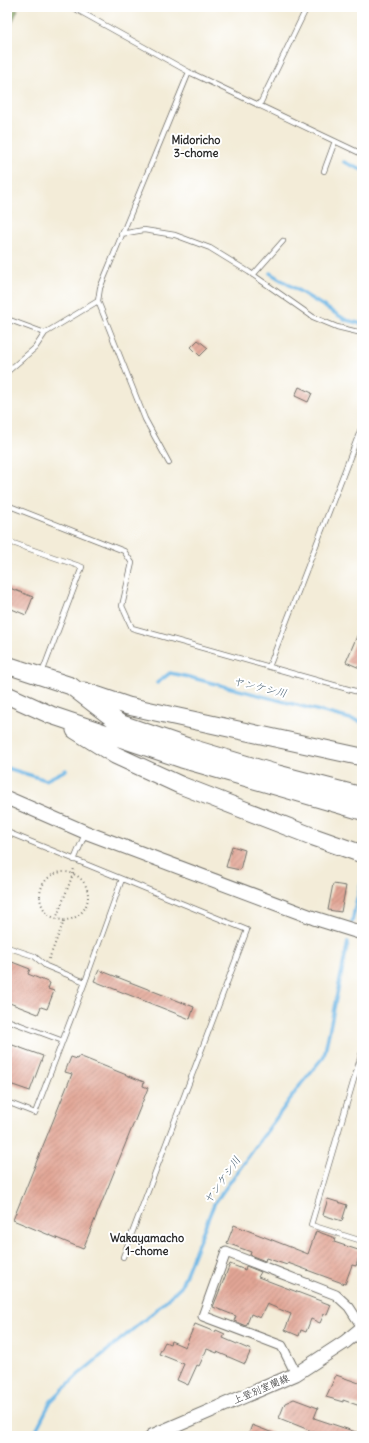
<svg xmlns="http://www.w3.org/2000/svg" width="369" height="1443" font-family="Delius,'Klee One',sans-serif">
<defs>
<pattern id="forest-firs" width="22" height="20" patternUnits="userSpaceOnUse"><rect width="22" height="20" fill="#8baf63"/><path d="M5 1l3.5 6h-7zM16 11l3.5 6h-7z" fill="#728f52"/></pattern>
<pattern id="building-hatch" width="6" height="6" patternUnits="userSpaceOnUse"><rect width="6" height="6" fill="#e2a695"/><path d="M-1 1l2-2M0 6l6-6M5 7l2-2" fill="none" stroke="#b7877a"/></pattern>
</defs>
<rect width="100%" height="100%" fill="#fff"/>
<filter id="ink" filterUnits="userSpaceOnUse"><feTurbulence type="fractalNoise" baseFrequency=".025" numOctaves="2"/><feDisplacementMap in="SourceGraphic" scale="8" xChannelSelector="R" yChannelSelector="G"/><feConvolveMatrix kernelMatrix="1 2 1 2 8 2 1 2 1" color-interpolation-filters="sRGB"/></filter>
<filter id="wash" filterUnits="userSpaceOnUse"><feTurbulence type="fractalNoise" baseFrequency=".012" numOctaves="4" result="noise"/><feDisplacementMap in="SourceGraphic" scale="16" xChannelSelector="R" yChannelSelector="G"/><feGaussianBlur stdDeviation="0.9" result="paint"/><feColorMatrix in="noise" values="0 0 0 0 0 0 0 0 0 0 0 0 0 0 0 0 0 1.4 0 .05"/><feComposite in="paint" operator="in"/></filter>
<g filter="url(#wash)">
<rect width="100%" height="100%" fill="#f3ecd8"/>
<!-- forest -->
<path fill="url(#forest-firs)" stroke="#5b6d47" d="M18 9 7 36V12Z"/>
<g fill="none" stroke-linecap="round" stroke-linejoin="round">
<!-- stream -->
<path stroke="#6cb5e4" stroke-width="3.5" d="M344 162 362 170
M270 273 346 320 362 324
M157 683 170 673 189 677 362 722
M7 768 46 780 66 770
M352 922 356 903 362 881
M33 1436 51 1401 78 1375 155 1311 181 1286 214 1204 301 1084 324 1056 348 942"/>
</g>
<g id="blocks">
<!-- building -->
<path fill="url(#building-hatch)" d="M198 340 208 348 200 356 191 347Z
M299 387 312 393 308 402 295 396Z
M7 587 33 597 26 615 7 607Z
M362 624V669L346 662Z
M232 846 245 850 240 870 226 867Z
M333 884 346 886 341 912 328 910Z
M7 960 30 969 28 974 50 983 48 989 54 991 47 1009 41 1007 38 1014 7 1002Z
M99 970 194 1007 190 1019 94 981Z
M7 1043 43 1056 30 1091 7 1083Z
M79 1056 144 1082 143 1086 148 1088 83 1249 13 1220 72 1074 65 1072 71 1057 77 1059Z
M328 1199 347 1205 342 1221 323 1215Z
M234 1225 308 1254 316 1231 335 1238 334 1242 361 1251 356 1266 352 1265 345 1284 288 1263 287 1265 266 1258 265 1261 250 1255 251 1252 227 1243Z
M230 1264 245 1270 246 1266 261 1272 258 1277 331 1305 327 1315 324 1314 320 1323 311 1319 306 1332 301 1330 299 1336 285 1330 291 1314 267 1304 260 1318 251 1314 246 1326 234 1321 236 1316 213 1307Z
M195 1324 215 1332 216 1330 225 1334 223 1338 251 1350 245 1364 217 1352V1353L207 1349 199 1366 197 1365 188 1385 177 1380 184 1364 159 1354 165 1342 170 1344 171 1341 185 1347Z
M336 1375 362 1384V1400L360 1406 343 1400V1402L326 1397Z
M294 1399 318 1408 314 1418 362 1434V1436H312L314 1432 279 1418 285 1403Z
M252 1425 278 1435V1436H248Z"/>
</g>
</g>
<g filter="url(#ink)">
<use href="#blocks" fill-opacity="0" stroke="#716f68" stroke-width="1"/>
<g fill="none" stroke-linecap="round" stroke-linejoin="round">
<defs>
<path id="lane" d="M72 7 189 72 362 154
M259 106 307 7
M324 171 335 141
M121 234 144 230 175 235 210 248 249 272 313 317 337 327 362 333
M253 275 283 241
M7 319 45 333
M7 372 35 348 45 333 98 301
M169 463 145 419 98 301 100 288 189 72
M7 505 124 551 132 563 122 606 132 628 362 693
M7 541 82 567 42 673
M269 667 362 426
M7 832 247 930 123 1257
M74 860 85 834
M7 947 34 956 46 966 85 982
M7 1020 63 1041
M362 1052 311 1225 362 1241
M7 1102 35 1113 85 982 122 879"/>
<path id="street" d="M296 1374 282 1346 203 1316 226 1252 336 1295 349 1307 362 1327"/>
<path id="secondary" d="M7 798 85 832 314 918 362 933
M152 1436 296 1374 345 1342 362 1328"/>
<path id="highway" d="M7 665 71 686 119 723 188 747 278 774 362 796
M84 691 128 706 362 757
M7 695 51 715 182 759 362 811
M75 730 115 755 180 785 314 837 362 854"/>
</defs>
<!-- lane casing -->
<use href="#lane" stroke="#716f68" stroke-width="6"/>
<!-- street casing -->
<use href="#street" stroke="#716f68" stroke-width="11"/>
<!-- secondary casing -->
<use href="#secondary" stroke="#716f68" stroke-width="15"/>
<!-- highway casing -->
<use href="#highway" stroke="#716f68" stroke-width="19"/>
<!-- path -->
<path stroke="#716f68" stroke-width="2" stroke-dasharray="1 3" stroke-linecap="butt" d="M40 896a24 24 0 1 1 48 0a24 24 0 1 1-48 0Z
M56 919 73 874 74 867
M49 959 64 921"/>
<!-- lane -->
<use href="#lane" stroke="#fff" stroke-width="4.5"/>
<!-- street -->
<use href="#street" stroke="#fff" stroke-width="9"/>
<!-- secondary -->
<use href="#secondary" stroke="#fff" stroke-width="13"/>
<!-- highway -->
<use href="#highway" stroke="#fff" stroke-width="17"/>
</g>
</g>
<g text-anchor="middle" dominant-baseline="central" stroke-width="4" stroke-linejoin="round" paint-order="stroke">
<!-- street labels -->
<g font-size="10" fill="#2b2b2b" stroke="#fff">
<text transform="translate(261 1389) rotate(-23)">上登別室蘭線</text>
</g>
<!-- neighbourhood labels -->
<g font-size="11" font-weight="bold" fill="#2b2b2b" stroke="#fff">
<text x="196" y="140">Midoricho<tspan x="196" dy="13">3-chome</tspan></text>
<text x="147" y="1238">Wakayamacho<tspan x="147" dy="13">1-chome</tspan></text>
</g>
<!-- water labels -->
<g font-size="11" font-style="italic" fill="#425b6c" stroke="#fff">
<text transform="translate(260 687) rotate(14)">ヤンケシ川</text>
<text transform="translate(222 1180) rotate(-55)">ヤンケシ川</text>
</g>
</g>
<!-- margin -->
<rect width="369" height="1443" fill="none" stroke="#fff" stroke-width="24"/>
</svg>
